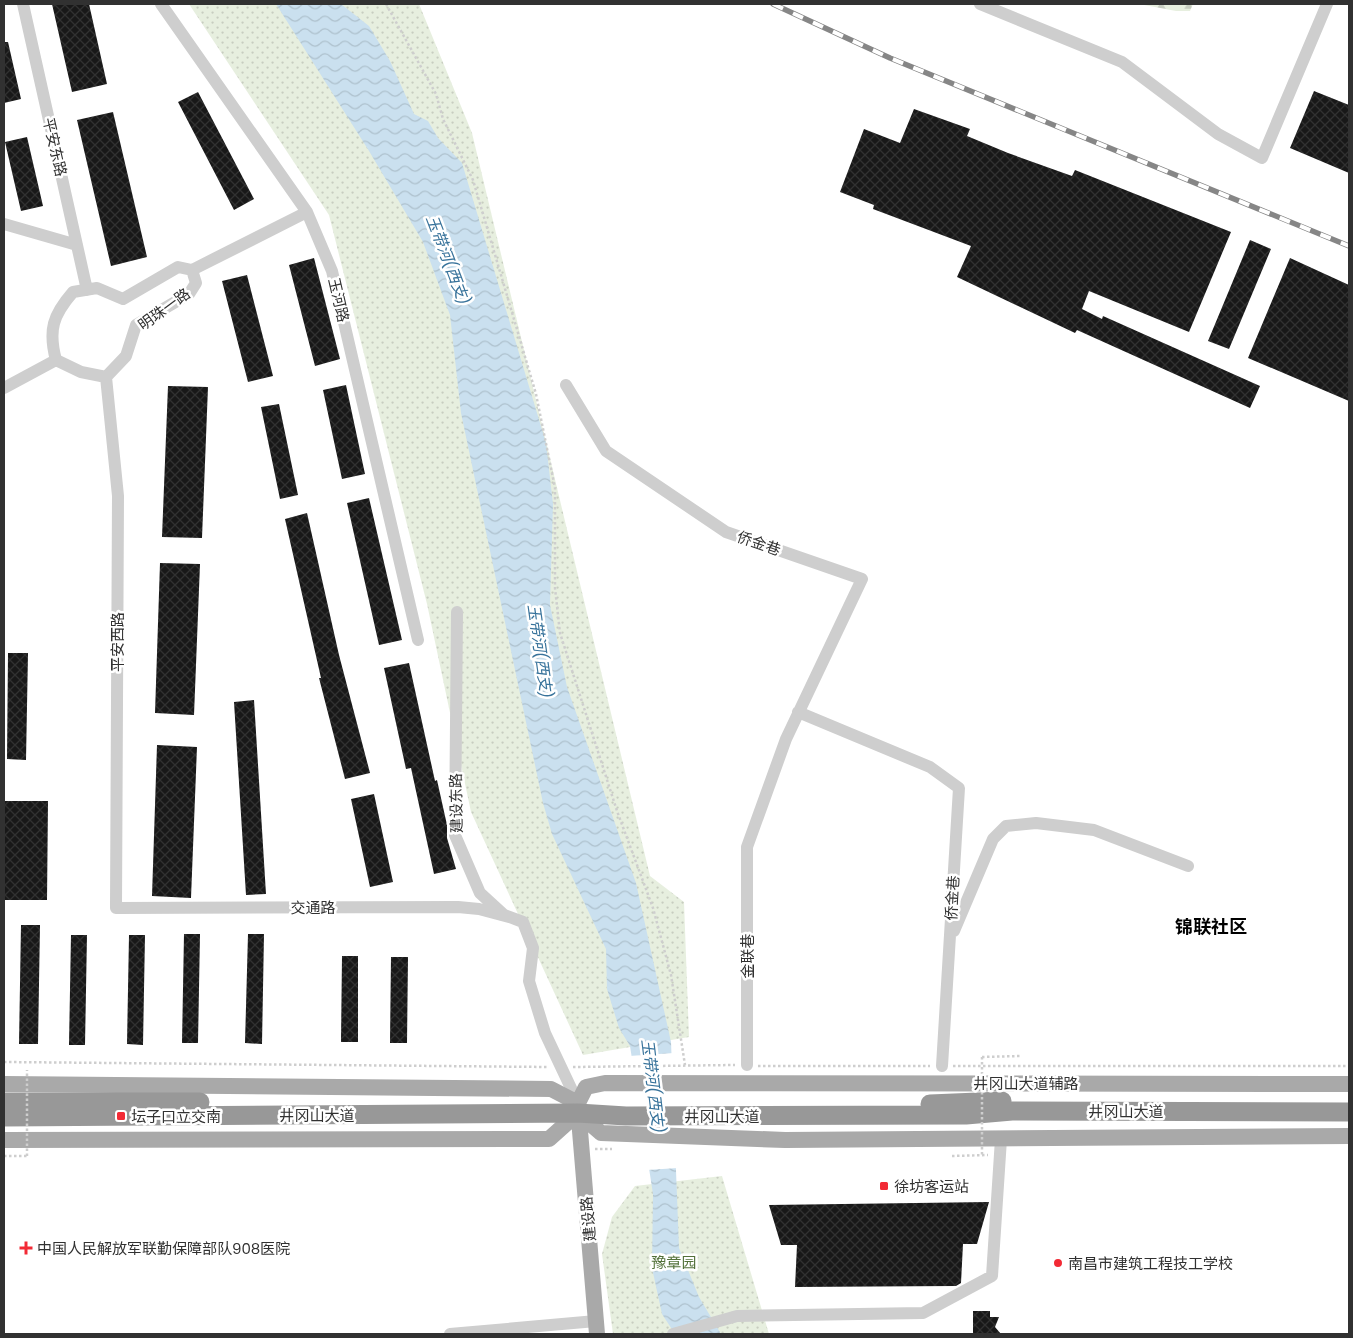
<svg xmlns="http://www.w3.org/2000/svg" width="1353" height="1338" font-family="Poppins,'Noto Sans SC',sans-serif">
<defs>
<pattern id="grass-dots" width="8" height="8" patternUnits="userSpaceOnUse" patternTransform="scale(1.25)"><rect width="8" height="8" fill="#e7efdf"/><path d="M2 2h.1M6 6h.1" fill="none" stroke="#c7cdc0" stroke-width="1.8" stroke-linecap="round"/></pattern>
<pattern id="forest-firs" width="22" height="20" patternUnits="userSpaceOnUse" patternTransform="scale(1.25)"><rect width="22" height="20" fill="#e7efdf"/><path d="M5 1l3.5 6h-7zM16 11l3.5 6h-7z" fill="#c7cdc0"/></pattern>
<pattern id="water-waves" width="16" height="10" patternUnits="userSpaceOnUse" patternTransform="scale(1.25)"><rect width="16" height="10" fill="#cae0ef"/><path d="M0 5q4-4 8 0t8 0" fill="none" stroke="#aec1cd"/></pattern>
<pattern id="building-cross-hatch" width="8" height="8" patternUnits="userSpaceOnUse" patternTransform="scale(1.25)"><rect width="8" height="8" fill="#181818"/><path d="M0 0l8 8M0 8l8-8" fill="none" stroke="#313131"/></pattern>
</defs>
<rect width="100%" height="100%" fill="#fff"/>
<!-- grass -->
<path fill="url(#grass-dots)" d="M189 4H419L472 133 650 876 684 902 689 1037 583 1055 471 812 427 604 329 215Z
M722 1176 769 1334H613L602 1254 612 1217 635 1186Z"/>
<!-- forest -->
<path fill="url(#forest-firs)" d="M1139 4H1193L1190 11H1176Z"/>
<!-- water -->
<path fill="url(#water-waves)" d="M276 4H341L369 26 390 61 414 114 428 121 438 138 462 163 546 443 553 504 550 605 567 687 636 883 671 1042 679 1248 699 1297 721 1334H675L662 1314 652 1268 653 1194 630 1046 619 1028 607 989 606 949 552 834 543 803 461 413 450 315 423 242 369 151Z"/>
<!-- pier -->
<path fill="#fff" d="M674 1053 678 1168 647 1170 629 1056Z"/>
<!-- building -->
<path fill="url(#building-cross-hatch)" d="M52 4H89L107 84 72 92Z
M4 42H8L21 99 4 103Z
M1314 91 1349 105V173L1290 148Z
M198 92 254 199 234 210 178 102Z
M914 109 970 129 967 136 1008 153 1072 176 1075 170 1231 232 1189 332 1089 291 1082 309 1102 319 1103 316 1260 386 1250 408 1077 330 1075 333 957 277 971 246 873 209 874 205 840 192 864 129 900 143Z
M113 112 147 257 111 266 77 120Z
M27 137 43 206 21 211 5 142Z
M1250 240 1271 249 1229 349 1208 341Z
M314 258 340 359 315 366 289 265Z
M1290 258 1349 285V401L1248 358Z
M247 275 273 376 248 382 222 281Z
M346 385 365 474 342 479 323 390Z
M168 386 208 387 202 538 162 537Z
M279 404 298 495 280 499 261 407Z
M369 498 402 640 379 645 347 503Z
M307 513 339 655 370 773 345 779 319 678H321L285 519Z
M160 563 200 564 194 715 155 713Z
M8 653H28L26 760 7 759Z
M409 663 435 781 437 780 447 825V838L456 869 434 874 411 768 406 769 384 668Z
M254 700 266 894 246 895 234 702Z
M157 745 197 747 191 898 152 896Z
M374 794 393 882 370 887 351 799Z
M4 801H48L47 900H4Z
M21 925H40L38 1044H19Z
M184 934H200L198 1043H182Z
M248 934H264L262 1044 245 1043Z
M71 935H87L85 1045H69Z
M129 935H145L143 1045 127 1044Z
M342 956H358V1042H341Z
M391 957H408L407 1043H390Z
M989 1202 977 1244H963L961 1283 956 1286 795 1287 797 1245H781L769 1205Z
M973 1311H990V1317H999L995 1327 1001 1334H973Z"/>
<g fill="none" stroke-linecap="round" stroke-linejoin="round">
<!-- path -->
<path stroke="#cecece" stroke-width="2.5" stroke-dasharray="2.5 2.5" stroke-linecap="butt" d="M386 4 436 94 443 119 473 180 536 394 555 488V588L560 633 617 811 653 908 671 975 685 1065
M982 1057 1021 1056
M4 1062 548 1067
M758 1066H930
M953 1066H1349
M573 1067 735 1065
M595 1149H612
M4 1156H27
M952 1156 988 1155"/>
<!-- minor -->
<path stroke="#cecece" stroke-width="12" d="M23 4 87 290
M161 4 307 212 332 271 418 640
M980 4 1122 62 1218 134 1262 158 1327 4
M4 224 77 245
M178 267 192 270 196 283 189 294 136 325 126 356 106 377 81 372 56 360C48 330 53 315 73 292L97 288 123 299Z
M192 270 307 212
M106 377 118 496 116 908 458 907 479 909 509 917
M566 385 606 451 726 532 862 579 786 739 747 847V1065
M4 388 56 360
M457 612 455 835 480 893 504 915 523 922 533 948 529 981 545 1033 578 1103
M798 712 930 767 959 788 942 1066
M954 931 993 839 1006 826 1036 823 1094 830 1188 866
M450 1334 596 1321
M673 1334 737 1316 923 1313 992 1276 1001 1139"/>
<!-- major -->
<path stroke="#a9a9a9" stroke-width="16" d="M4 1084 551 1089 578 1103
M578 1103 586 1087 605 1083 1349 1084
M578 1107 597 1334
M4 1140 549 1139 578 1113 601 1133 785 1140 1349 1136"/>
<!-- highway -->
<path stroke="#989898" stroke-width="19" d="M4 1102H200
M930 1104 1002 1101
M4 1117 578 1113 626 1116 966 1115 1012 1111 1349 1112"/>
<defs>
<path id="rail" d="M773 4 890 58 1349 246"/>
</defs>
<!-- rail casing -->
<use href="#rail" stroke="#868686" stroke-width="5.5"/>
<!-- rail -->
<use href="#rail" stroke="#fff" stroke-width="4" stroke-dasharray="11" stroke-linecap="butt"/>
<!-- path-bridge -->
<path stroke="#cecece" stroke-width="2.5" stroke-dasharray="2.5 2.5" stroke-linecap="butt" d="M982 1057V1156
M27 1156V1070"/>
</g>
<!-- markers -->
<g fill="#f22a35" stroke="#fff" stroke-width="2">
<rect x="116" y="1111" width="10" height="10" rx="2.5"/>
<rect x="879" y="1181" width="10" height="10" rx="2.5"/>
<path d="M23.5 1240.5h5v5h5v5h-5v5h-5v-5h-5v-5h5z"/>
<circle cx="1058" cy="1263" r="5"/>
</g>
<g text-anchor="middle" dominant-baseline="central" stroke-width="5" stroke-linejoin="round" paint-order="stroke">
<!-- street labels -->
<g font-size="15" fill="#313131" stroke="#fff">
<text transform="translate(55 147) rotate(77)">平安东路</text>
<text transform="translate(339 300) rotate(77)">玉河路</text>
<text transform="translate(164 309) rotate(-36)">明珠一路</text>
<text transform="translate(759 543) rotate(19)">侨金巷</text>
<text transform="translate(117 642) rotate(-90)">平安西路</text>
<text transform="translate(456 803) rotate(-91)">建设东路</text>
<text transform="translate(952 898) rotate(-87)">侨金巷</text>
<text x="313" y="907">交通路</text>
<text transform="translate(747 956) rotate(-90)">金联巷</text>
<text x="1026" y="1083">井冈山大道辅路</text>
<text x="1126" y="1111">井冈山大道</text>
<text x="317" y="1115">井冈山大道</text>
<text x="722" y="1116">井冈山大道</text>
<text transform="translate(588 1219) rotate(-95)">建设路</text>
</g>
<!-- poi labels -->
<g font-size="15" fill="#313131" stroke="#fff" text-anchor="start">
<text x="131" y="1116">坛子口立交南</text>
<text x="894" y="1186">徐坊客运站</text>
<text x="37" y="1248">中国人民解放军联勤保障部队908医院</text>
<text x="1068" y="1263">南昌市建筑工程技工学校</text>
</g>
<!-- park labels -->
<g font-size="15" fill="#53713a" stroke="#fff">
<text x="674" y="1262">豫章园</text>
</g>
<!-- water labels -->
<g font-size="16" font-style="italic" fill="#38739b" stroke="#fff">
<text transform="translate(448 260) rotate(69)">玉带河(西支)</text>
<text transform="translate(540 651) rotate(82)">玉带河(西支)</text>
<text transform="translate(653 1086) rotate(83)">玉带河(西支)</text>
</g>
<!-- quarter labels -->
<g font-size="18" font-weight="bold" fill="#000" stroke="#fff">
<text x="1211" y="926">锦联社区</text>
</g>
</g>
<!-- border -->
<rect width="1353" height="1338" fill="none" stroke="#313131" stroke-width="10"/>
</svg>
